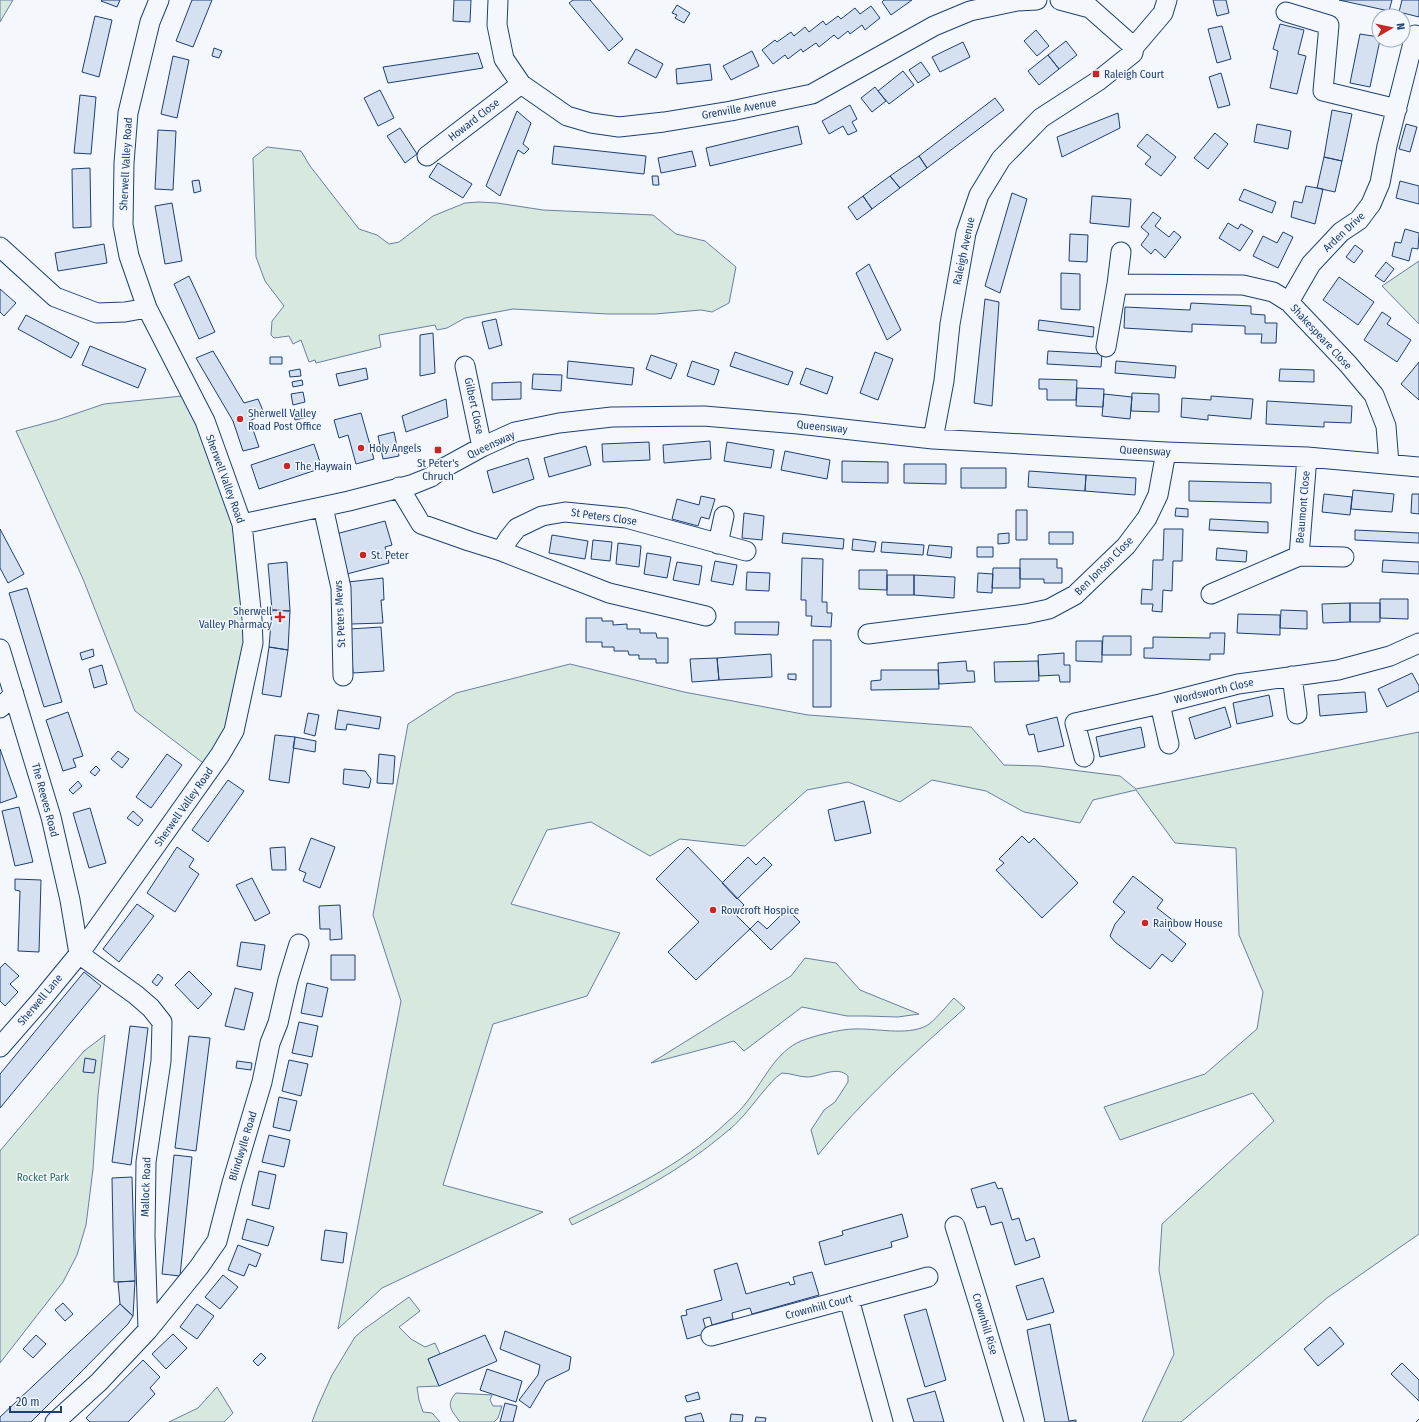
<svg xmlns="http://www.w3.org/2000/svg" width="1419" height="1422" font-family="'Fira Sans Condensed',sans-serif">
<rect width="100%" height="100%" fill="#f4f7fb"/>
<!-- green -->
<path fill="#d7e8df" stroke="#687fa3" d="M0 0H13L0 22Z
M267 147 301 151 310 166 359 229 377 235 389 244 399 242 433 216 465 203 479 202 497 203 543 210 653 215 676 234 705 241 736 267 729 303 712 312 701 310 655 314H608L513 309 465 318 447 328 437 330 435 325 379 335 381 347 316 363 315 360 309 362 301 340 293 344 289 336 274 338 271 335 272 321 284 306 265 281 256 257 253 158Z
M1419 261V324L1382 286Z
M192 395 242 524 252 619 234 731 211 769 135 711 83 579 16 431 57 420 104 404Z
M570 664 684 692 808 715 971 727 1004 765 1040 766 1120 776 1136 789 1419 732V1234L1327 1298 1181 1422H1142L1174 1354 1159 1270 1162 1224 1274 1121 1253 1093 1120 1140 1104 1107 1205 1074 1257 1029 1263 992 1239 935 1236 848 1175 843 1136 790 1093 800 1080 823 1024 812 986 791 932 780 900 802 848 782 807 790 745 846 680 839 650 856 591 822 547 830 511 904 620 933 587 996 493 1024 443 1185 543 1212 382 1288 338 1329 401 1001 373 915 408 724 456 693Z
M805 958 836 963 860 990 919 1014 898 1017 866 1016H847L802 1007 744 1051 734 1041 651 1063 791 976Z
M954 998 965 1008C913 1054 861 1101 818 1155L811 1130 824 1110 835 1102 848 1082V1076C837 1065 820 1077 807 1077 799 1077 790 1073 782 1073 774 1078 769 1085 763 1092 752 1105 743 1118 730 1129 681 1171 630 1197 572 1225L569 1219C623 1192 681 1166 726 1123 734 1116 743 1108 749 1099 765 1078 776 1052 801 1041 814 1036 840 1029 854 1029 876 1028 906 1036 926 1026 934 1022 947 1005 954 998Z
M105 1035 98 1095 93 1169 86 1225 77 1255 63 1282 0 1363V1151L84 1051Z
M409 1297 420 1311 399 1327 411 1339 425 1347 435 1343 440 1354 428 1359 439 1386 417 1387 419 1400 423 1412 432 1413 440 1422H312L318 1406 332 1375 355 1337 363 1330Z
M217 1387 233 1413 224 1422H169L198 1408Z
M456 1393 492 1395 490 1400 493 1406H502L498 1418 494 1422H460C452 1411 445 1405 456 1393Z"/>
<!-- building -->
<path fill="#d5e0f0" stroke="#1d3f73" d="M102 0H120L117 7 101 1Z
M192 0H212L193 47 176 41Z
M454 0H471L470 22 453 21Z
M573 0H590L623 39 609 51 569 3Z
M884 0H912L891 15 882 2Z
M1213 0H1226L1229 13 1217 16Z
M1339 0H1392L1389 11Z
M1402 0H1419V17L1399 12Z
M677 5 690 13 684 23 675 18 677 15 672 13Z
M871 6 880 18 865 30 862 25 850 34 848 31 838 39 834 35 819 47 816 43 803 52 801 49 788 59 785 55 773 64 762 50 775 40 777 42 791 32 794 36 805 27 809 32 823 21 826 25 838 16 841 19 855 8 860 14Z
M95 16 112 20 99 77 82 72Z
M1280 24 1304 30 1298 54 1306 56 1297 94 1270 88 1278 51 1273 49Z
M1222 26 1231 59 1217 63 1208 29Z
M1036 30 1049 46 1037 56 1024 41Z
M1360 34 1379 37 1380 40 1370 87 1350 83Z
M1066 41 1077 55 1059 69 1048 55Z
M963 42 970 57 940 72 932 57Z
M214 48 222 51 219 58 212 56Z
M636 49 663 64 656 78 628 63Z
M752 51 759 66 731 80 723 66Z
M478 53 483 68 388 83 383 67Z
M1048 55 1059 69 1039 85 1028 71Z
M173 56 189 60 177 118 161 114Z
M921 62 930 75 918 83 909 70Z
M710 64 712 80 677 84 676 69Z
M903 71 914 85 889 104 878 91Z
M1221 73 1230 105 1218 108 1209 77Z
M875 87 886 101 872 112 861 98Z
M380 90 394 118 378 126 364 98Z
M80 95 96 97 91 154 74 153Z
M995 98 1004 110 927 168 919 156Z
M850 105 857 119 852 122 857 131 848 135 843 126 829 134 822 121Z
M1332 110 1352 114 1342 161 1324 157Z
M517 111 531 123 523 144 529 149 524 154 518 150 500 196 486 186Z
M1118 113 1120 128 1062 157 1057 137Z
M1257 124 1291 131 1288 149 1254 142Z
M1406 124 1417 127 1410 152 1399 149Z
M798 126 802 144 710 166 706 148Z
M400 128 417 154 405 163 387 136Z
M158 130 176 131 173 190 155 189Z
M1215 133 1228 144 1208 169 1194 158Z
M1147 134 1176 157 1161 176 1145 164 1151 157 1137 146Z
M554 146 646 156 644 174 552 164Z
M692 151 696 166 661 173 658 158Z
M919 156 927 168 900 188 890 176Z
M1324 157 1342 161 1335 192 1317 188Z
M438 163 472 184 463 198 429 177Z
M90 168 91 227 73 228 72 169Z
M652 176H658L659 185H653Z
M890 176 900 188 872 209 863 196Z
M199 180 201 191 194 193 192 181Z
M1400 181 1419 186V204L1396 198Z
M1306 186 1323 189 1315 224 1291 217 1294 201 1302 203Z
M1244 189 1276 202 1272 213 1239 200Z
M1012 193 1027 199 1000 293 985 286Z
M863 196 872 209 857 220 848 207Z
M1092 196 1131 199 1129 227 1090 223Z
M172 203 182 261 165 264 155 206Z
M1153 212 1161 218 1155 226 1169 237 1174 231 1181 237 1165 258 1155 249 1151 254 1141 245 1149 234 1141 227Z
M1228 223 1238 229 1241 224 1253 231 1240 251 1219 238Z
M1405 229 1419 233 1418 249 1412 248 1409 261 1392 256 1395 242 1401 243Z
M1283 232 1293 237 1278 268 1253 256 1263 236 1277 243Z
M1070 234 1088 235 1087 262 1069 261Z
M104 244 107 263 58 271 55 253Z
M1355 245 1363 251 1354 263 1346 257Z
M1386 262 1394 269 1384 282 1375 276Z
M869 264 901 330 887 340 856 273Z
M1061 273 1080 274V310L1061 309Z
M189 276 215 332 199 339 174 284Z
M1339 277 1374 302 1358 325 1323 300Z
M0 289 16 303 4 316 0 312Z
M985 299 999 302 992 406 974 403Z
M1191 303 1251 306V314L1265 315V323H1277L1276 343H1261L1262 334H1245V326L1192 324V332L1124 328 1125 307 1190 310Z
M1382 312 1391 318 1387 324 1411 340 1397 362 1364 340Z
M26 315 79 343 71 358 18 329Z
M496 319 502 345 489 349 482 322Z
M1039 320 1094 327 1093 337 1038 330Z
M433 333 435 373 420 376V335Z
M90 346 146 369 138 388 82 365Z
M213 351 244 403 258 399 264 413 250 421 259 447 243 451 233 421 196 358Z
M1048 351 1102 354 1101 367 1047 364Z
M735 352 793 372 788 385 730 366Z
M875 352 893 359 878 400 860 393Z
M651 355 677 364 671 379 646 369Z
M270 357H282V364H270Z
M568 361 634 368 632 385 567 378Z
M692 361 719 370 714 385 687 376Z
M1116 361 1176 366 1175 378 1115 373Z
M1419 362V400L1401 384Z
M366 368 368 379 339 386 336 374Z
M806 368 833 377 827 394 800 384Z
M300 369 301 376 290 377 289 371Z
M1280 369 1314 370V382L1279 381Z
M533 374 562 375 561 391 532 389Z
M1039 379 1077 380 1076 400H1047V389H1039Z
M302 380 303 385 293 387 292 382Z
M521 382V399L492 400V383Z
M1077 388 1104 389 1103 407 1076 406Z
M303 392 305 402 293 405 291 394Z
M1132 393 1159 394V412L1131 411Z
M1104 394 1132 397 1130 419 1102 416Z
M1211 396 1253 399 1251 419 1208 415V420L1181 417 1182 398 1211 400Z
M446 399 448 417 406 432 402 416Z
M1267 401 1352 406 1351 423 1324 422V427L1266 424Z
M306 411 308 417 295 420 294 414Z
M361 413 374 459 356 464 348 435 339 438 334 420Z
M394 432 399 456 383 459 378 436Z
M710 441 711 459 664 463 663 445Z
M649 442 650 460 603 462 602 444Z
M727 442 774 450 771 468 724 461Z
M314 444 322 468 259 489 251 465Z
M586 446 591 465 549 477 544 458Z
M785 451 830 460 827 479 781 470Z
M528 458 534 479 493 493 487 471Z
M842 461 888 462V483L842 482Z
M904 464H946V484L904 483Z
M961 468H1006V488H961Z
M1029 471 1086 475 1085 491 1028 487Z
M1086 475 1136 478 1135 495 1085 491Z
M1189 481 1271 483V503L1189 501Z
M1353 490 1394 494 1392 512 1351 509Z
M1324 494 1352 497 1350 515 1322 512Z
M1412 494H1419V514L1411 513Z
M701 496 715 499 709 519 701 517 698 526 672 519 677 499 699 505Z
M1176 508 1188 509V517L1175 516Z
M1016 510H1027V540H1016Z
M744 513 764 516 762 540 742 538Z
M1210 519 1268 522V533L1209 530Z
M385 521 392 545 385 547 389 563 343 575 332 535Z
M0 529 24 574 8 583 0 568Z
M1164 529H1183L1182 561H1173L1172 591 1163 590 1162 612 1152 611 1153 604H1141L1142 589 1152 590 1153 560H1163Z
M1355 530 1419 533V543L1355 540Z
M1049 532H1073V544H1049Z
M783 533 844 539 843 549 782 543Z
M1009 533V543L998 544V534Z
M552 535 588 541 585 559 549 553Z
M853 539 876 542 874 552 852 550Z
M593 540 612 542 610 561 591 559Z
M882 542 924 545 923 555 881 552Z
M618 543 641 546 639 567 616 564Z
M929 545 952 547 951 558 927 555Z
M977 547H993V557H977Z
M1217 548 1247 551 1246 562 1216 560Z
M647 553 671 557 667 578 644 574Z
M802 558 823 559 822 602H827V613H832L831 627 811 626 812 616H806V600H801Z
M1020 559H1057V568H1062V583H1044V579H1020Z
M1383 560 1419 562V574L1382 572Z
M715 561 737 565 733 585 711 581Z
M287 562 290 611 272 610 268 564Z
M677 562 702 566 699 585 673 580Z
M993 568H1020V588H992Z
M859 570H887V590L859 589Z
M747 572 770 573 769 591 746 590Z
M978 573 993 574 992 593 977 592Z
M887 575H914V595H887Z
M914 575 955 577 954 598 914 595Z
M383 578 384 600H381L383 623 351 624 348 582Z
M27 588 62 702 44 707 9 593Z
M1380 599H1408V619L1380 618Z
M1350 603V622L1323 623 1322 604Z
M1350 603H1380V622H1350Z
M272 610 290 611 288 650 269 647Z
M1281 610 1307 611V629L1280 628Z
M1238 614 1280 615V635L1237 633Z
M586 618H602V621H613V625L627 624V629H640V633H656L657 638H668V663H656V659H639V655H629L628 651H614V647H602V642H586Z
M735 622H779L778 635 735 634Z
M381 627 384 671 353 673 350 629Z
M1210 633H1225L1224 654H1210V660L1144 658V648H1153V637L1210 638Z
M1103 636H1131V655H1102Z
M813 640H831V707H813Z
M1076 641H1102V662L1076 661Z
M269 647 288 650 281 697 262 694Z
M93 649 94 656 82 660 80 653Z
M1064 653V665H1070V682H1060L1059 675 1039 676 1038 655Z
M771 654 772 677 719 680 717 658Z
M717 658 719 680 692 682 690 659Z
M966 661 967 671H974L975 682 939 684 938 663Z
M1038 661 1039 681 995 682 994 662Z
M102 665 107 684 94 688 89 669Z
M881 670H938L939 689 871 690V681L881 680Z
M1412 673 1419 686V691L1387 707 1378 689Z
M788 674H796V680L788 679Z
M1365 692 1367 712 1320 716 1318 695Z
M1269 695 1273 716 1237 724 1233 703Z
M1225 707 1231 727 1195 739 1189 718Z
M338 710 381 717 379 729 347 724 346 730 335 729Z
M68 712 83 756 73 759 76 767 63 771 46 720Z
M308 713 319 715 315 736 304 733Z
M1057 717 1064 746 1038 752 1034 734 1029 735 1026 725Z
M1141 727 1145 747 1100 757 1096 737Z
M275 735 295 737 289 783 269 780Z
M295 737 316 741 315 752 293 748Z
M0 749 17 797 0 803Z
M118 751 129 759 122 768 111 759Z
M167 754 182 765 151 808 136 797Z
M379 754 395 756 393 784 377 783Z
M96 766 100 770 95 776 90 772Z
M344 769 365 771 371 779 369 788 343 784Z
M228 780 244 791 208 842 192 830Z
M78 781 82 786 73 794 69 790Z
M864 801 871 833 835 841 828 810Z
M19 807 33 862 15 866 2 811Z
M90 808 106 863 89 868 73 813Z
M133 811 143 820 138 826 127 818Z
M1022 836 1029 843 1034 838 1078 883 1042 918 996 870 1004 863 999 859Z
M311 838 335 847 320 888 303 881 306 873 299 870Z
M177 847 194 859 189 867 199 874 175 912 147 893Z
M285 847 286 870H272L270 848Z
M688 847 744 905 735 914 750 929 696 980 668 952 699 922 656 879Z
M748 857 756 865 764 857 772 865 737 899 722 883Z
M1133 876 1163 900 1157 908 1175 922 1169 930 1186 944 1172 962 1162 954 1150 969 1115 942 1110 936 1115 924 1125 912 1113 902Z
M252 878 270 913 255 921 236 885Z
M15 879 41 880 39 952 18 951 20 891 15 890Z
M137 904 154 916 119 962 103 949Z
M340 905 342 939 330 940V929H320L319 906Z
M787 909 800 922 771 950 750 929 758 921 767 929Z
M241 942 265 945 261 970 237 966Z
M331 955H355V980H331Z
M5 963 19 976 10 984 18 992 5 1006 0 1001V968Z
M189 971 212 994 198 1009 175 985Z
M84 972 101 986 0 1108V1074Z
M158 974 163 978 157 986 152 982Z
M307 983 328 988 322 1017 301 1013Z
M235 988 253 993 244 1030 225 1026Z
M299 1022 318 1026 312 1057 292 1053Z
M130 1026 148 1028 131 1165 112 1162Z
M189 1036 210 1038 196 1151 175 1148Z
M85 1058 96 1060 94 1073 83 1072Z
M289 1060 308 1064 301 1096 282 1091Z
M237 1061 252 1063 251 1070 236 1068Z
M279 1097 297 1101 290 1131 273 1127Z
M269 1135 290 1140 284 1167 262 1162Z
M174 1155 192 1157 180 1276 162 1274Z
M259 1171 276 1175 269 1209 252 1205Z
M132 1177 135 1281 114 1282 112 1178Z
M995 1182 998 1189 1002 1188 1012 1220 1019 1218 1026 1241 1034 1238 1040 1257 1015 1265 1002 1222 991 1225 985 1206 977 1208 971 1189Z
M902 1214 908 1237 891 1242 892 1247 825 1265 819 1242 843 1235 842 1231Z
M247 1219 274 1227 268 1246 242 1239Z
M325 1230 347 1233 343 1263 321 1260Z
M238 1245 261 1254 256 1267 249 1264 244 1276 228 1270Z
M737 1263 746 1294 789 1282 790 1285 795 1284 793 1277 812 1272 819 1295 752 1314 750 1308 732 1313 733 1319 712 1325 710 1317 703 1319 707 1333 687 1339 681 1316 687 1315 686 1310 722 1300 714 1270Z
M223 1275 238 1287 220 1309 205 1297Z
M1043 1278 1054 1312 1027 1320 1016 1286Z
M135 1281 133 1316 120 1304 118 1282Z
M63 1303 73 1314 65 1321 55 1310Z
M120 1304 133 1316 128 1324 82 1371 31 1422H0V1417Z
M197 1304 214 1316 197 1339 180 1327Z
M926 1309 946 1380 925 1387 904 1315Z
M1050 1324 1069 1421 1076 1420V1422H1045L1027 1330Z
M1330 1327 1344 1344 1318 1366 1304 1349Z
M505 1331 571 1357 569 1370 546 1381 530 1408 519 1400 538 1375 540 1365 500 1349Z
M173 1334 187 1348 166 1369 152 1354Z
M36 1335 46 1344 33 1358 23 1349Z
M485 1335 497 1361 439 1386 428 1359Z
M261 1353 266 1358 258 1366 253 1361Z
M143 1360 160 1377 150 1388 155 1394 128 1422H90L86 1418Z
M1402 1363 1419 1380V1401L1391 1374Z
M487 1369 522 1381 516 1402 480 1390Z
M935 1391 944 1422H914L907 1399Z
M698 1392 700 1399 687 1402 685 1396Z
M505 1403 517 1406 513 1422H500Z
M701 1413 704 1422H686L685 1417Z
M731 1414 743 1415 742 1422H730Z
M756 1417 766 1418 765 1422H755Z"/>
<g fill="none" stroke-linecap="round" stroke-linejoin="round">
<defs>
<path id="minor" d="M498 0 497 25 504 59 521 84 567 116 591 123 619 127 664 122 731 111 812 94 934 26 970 11 1017 1 1037 0
M1060 0 1090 8 1134 47
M1286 12 1329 25 1323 91 1397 109
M427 156 521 84
M0 247 55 297 97 313 125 312 147 308
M1117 284 1243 285 1273 292 1289 302 1348 364 1374 395 1386 426 1389 464
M1289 302 1311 264 1341 232 1359 220 1371 204 1380 183 1387 146 1415 35
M1106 347 1117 284 1121 252
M465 366 482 447
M933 439 944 381 950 324 966 233 979 195 1001 159 1041 118 1098 81 1133 53 1134 47 1163 13 1167 0
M399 487 421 524 469 541 501 551 509 538 517 528 542 516 565 512 626 518 746 551
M323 507 341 588 343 676
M242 524 349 501 411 485 431 477 440 470 482 447 515 432 559 423 612 417 704 416 798 424 933 439 1166 452 1307 457 1419 467
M718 544 724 516
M501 551 609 593 706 616
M1299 556 1307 457
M1211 594 1299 556 1344 557
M868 634 1026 614 1049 609 1075 595 1126 546 1147 518 1158 495 1166 452
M0 649 51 817 70 900 79 954
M1292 676 1297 714
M1160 704 1169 744
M0 708 14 694
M1084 757 1075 723 1160 704 1238 684 1338 670 1390 656 1419 643
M79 954 136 995 151 1008 162 1022 161 1061 146 1162 145 1236 148 1330
M0 1047 42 999 79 954 220 755 234 731 253 643 252 619 242 524 205 421 147 308 129 256 123 225 124 163 128 113 150 22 159 0
M955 1226 980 1307 1014 1422
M849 1299 883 1422
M711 1336 928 1277
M55 1422 99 1382 148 1330 199 1267 217 1241 232 1183 262 1082 270 1043 278 1023 288 980 299 944"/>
</defs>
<!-- minor casing -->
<use href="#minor" stroke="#1d3f73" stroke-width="21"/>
<!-- minor -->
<use href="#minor" stroke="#f4f7fb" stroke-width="19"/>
<!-- fence -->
<path stroke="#1d3f73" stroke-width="1" stroke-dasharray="5 2" stroke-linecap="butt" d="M1416 1422 1419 1419"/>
</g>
<!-- markers -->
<g fill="#c62828" stroke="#f4f7fb" stroke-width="1.5">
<rect x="1092" y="70" width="8" height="8" rx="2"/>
<circle cx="240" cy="419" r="4"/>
<circle cx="361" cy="448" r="4"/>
<rect x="434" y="446" width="8" height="8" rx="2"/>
<circle cx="287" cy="466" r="4"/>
<circle cx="363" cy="555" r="4"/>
<path d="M278 611h4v4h4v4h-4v4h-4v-4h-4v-4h4z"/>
<circle cx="713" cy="910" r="4"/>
<circle cx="1145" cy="923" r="4"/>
</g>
<g text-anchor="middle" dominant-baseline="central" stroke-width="3" stroke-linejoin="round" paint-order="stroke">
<!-- poi labels -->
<g font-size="11" fill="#1d3f73" stroke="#f4f7fb" text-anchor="start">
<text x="1104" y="74">Raleigh Court</text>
<text x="248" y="413">Sherwell Valley<tspan x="248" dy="13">Road Post Office</tspan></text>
<text x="369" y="448">Holy Angels</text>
<text x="438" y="463" text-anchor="middle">St Peter's<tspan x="438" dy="13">Chruch</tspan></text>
<text x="295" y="466">The Haywain</text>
<text x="371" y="555">St. Peter</text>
<text x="272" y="611" text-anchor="end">Sherwell<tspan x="272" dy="13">Valley Pharmacy</tspan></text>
<text x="721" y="910">Rowcroft Hospice</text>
<text x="1153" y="923">Rainbow House</text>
</g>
<!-- street labels -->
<g font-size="11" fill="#1d3f73" stroke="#f4f7fb">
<text transform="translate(739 109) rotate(-10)">Grenville Avenue</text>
<text transform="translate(474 120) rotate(-38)">Howard Close</text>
<text transform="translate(126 164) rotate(-87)">Sherwell Valley Road</text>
<text transform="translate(1344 232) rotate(-43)">Arden Drive</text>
<text transform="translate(964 251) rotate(-78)">Raleigh Avenue</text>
<text transform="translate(1321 337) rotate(47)">Shakespeare Close</text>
<text transform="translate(474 406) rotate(78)">Gilbert Close</text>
<text transform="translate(822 427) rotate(6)">Queensway</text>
<text transform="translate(491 445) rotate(-25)">Queensway</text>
<text transform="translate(1145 451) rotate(3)">Queensway</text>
<text transform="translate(225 479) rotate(70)">Sherwell Valley Road</text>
<text transform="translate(1303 507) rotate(-85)">Beaumont Close</text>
<text transform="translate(604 517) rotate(8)">St Peters Close</text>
<text transform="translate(1104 566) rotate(-45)">Ben Jonson Close</text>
<text transform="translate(340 614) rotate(-93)">St Peters Mews</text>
<text transform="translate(1214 691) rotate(-13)">Wordsworth Close</text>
<text transform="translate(45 800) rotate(75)">The Reeves Road</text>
<text transform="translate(184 807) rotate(-55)">Sherwell Valley Road</text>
<text transform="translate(40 1000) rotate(-50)">Sherwell Lane</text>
<text transform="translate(243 1146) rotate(-73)">Blindwylle Road</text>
<text transform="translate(146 1187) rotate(-88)">Mallock Road</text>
<text transform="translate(819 1307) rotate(-15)">Crownhill Court</text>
<text transform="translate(985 1324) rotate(73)">Crownhill Rise</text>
</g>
<!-- park labels -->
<g font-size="11" fill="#2c6c60" stroke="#f4f7fb">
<text x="43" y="1177">Rocket Park</text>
</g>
</g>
<!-- north arrow -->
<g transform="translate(1391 28) rotate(81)"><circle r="19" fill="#f4f7fb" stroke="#9eadc5"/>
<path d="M0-3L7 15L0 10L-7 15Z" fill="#c62828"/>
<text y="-6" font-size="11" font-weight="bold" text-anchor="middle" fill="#1d3f73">N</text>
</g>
<!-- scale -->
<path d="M10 1406v6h51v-6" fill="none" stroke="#1d3f73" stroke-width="2"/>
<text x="16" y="1406" font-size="12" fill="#1d3f73" stroke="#f4f7fb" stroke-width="3" paint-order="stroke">20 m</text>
</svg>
